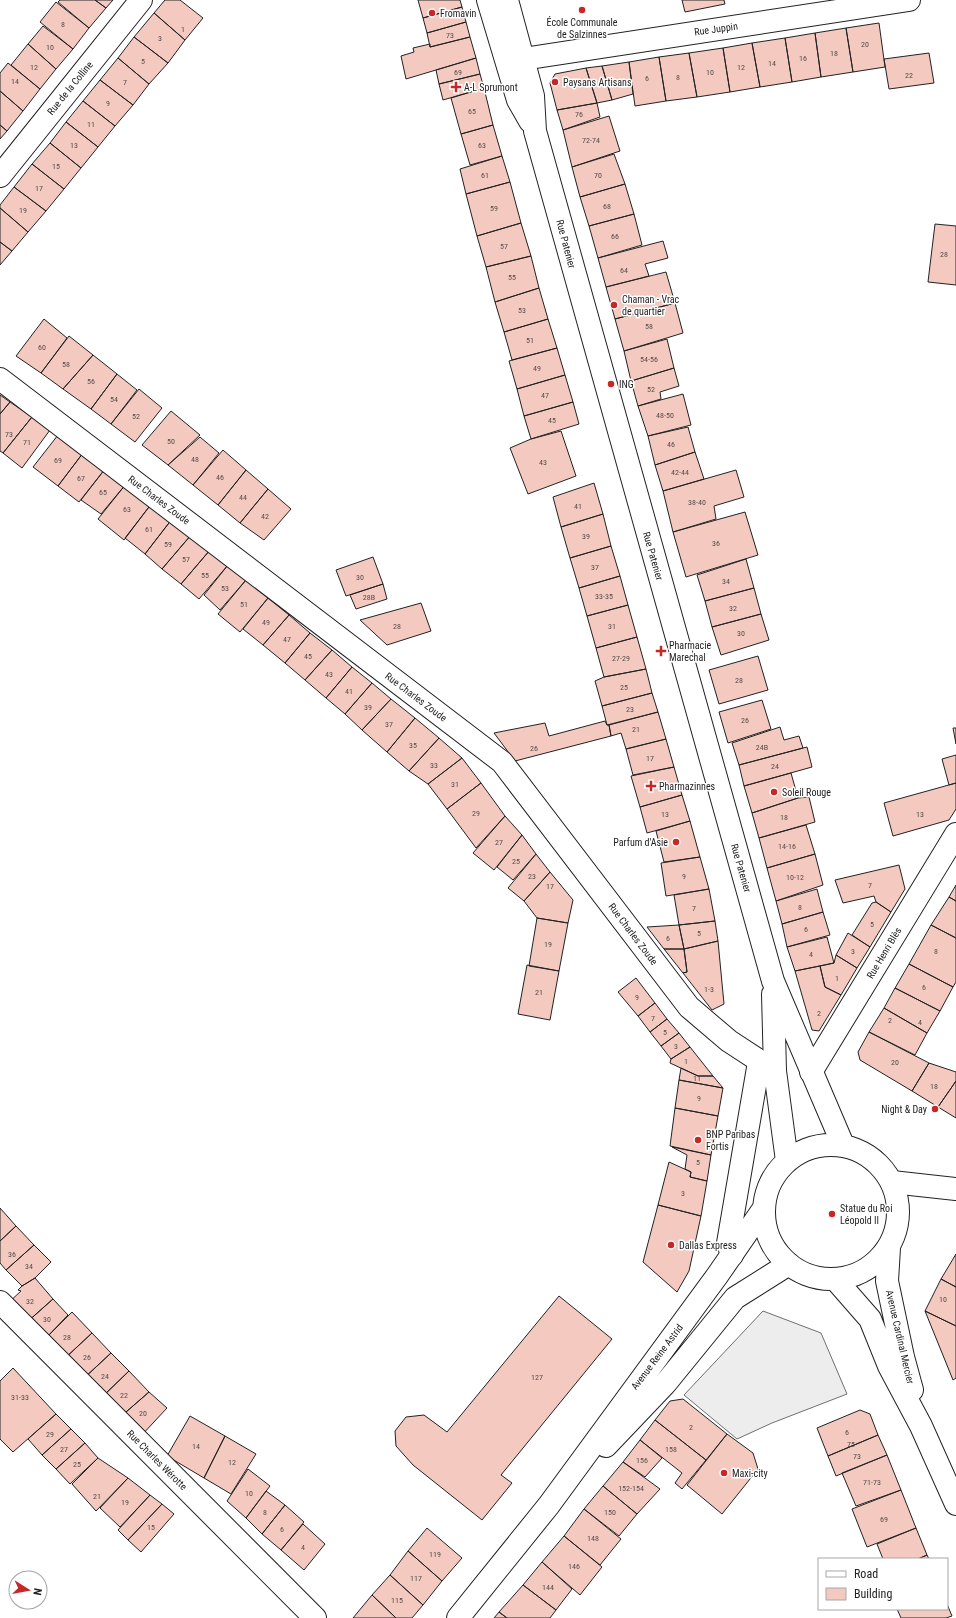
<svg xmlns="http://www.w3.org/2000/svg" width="956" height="1618" font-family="'Roboto Condensed',sans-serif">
<rect width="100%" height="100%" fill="#fff"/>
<!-- parking -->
<path fill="#ededed" stroke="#6f6f6f" d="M763 1311 821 1333 847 1394 772 1423 737 1439 684 1395Z"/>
<!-- building -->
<path fill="#f3c9c0" stroke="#222" d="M60 0H95L106 8 89 28 58 2Z
M95 0H113L106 8Z
M165 0H180L203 18 185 40 154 13Z
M418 0H460L462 7 423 18Z
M682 0H724L725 4 685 12Z
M56 2 89 28 73 49 40 22Z
M462 7 466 22 427 33 423 18Z
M154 13 185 40 168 63 134 37Z
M466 22 470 37 430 47 427 33Z
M879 23 885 67 853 72 846 28Z
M43 26 73 49 56 69 28 44Z
M846 28 853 72 821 77 815 33Z
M815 33 821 77 792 82 785 38Z
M134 37 168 63 149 84 118 58Z
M470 37 476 58 406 79 401 56 414 52 413 48 430 44V47Z
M785 38 792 82 760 87 752 43Z
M752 43 760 87 730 92 723 48Z
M28 44 56 69 40 89 11 65Z
M723 48 730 92 697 97 689 53Z
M689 53 697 97 666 101 659 57Z
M929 53 934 83 889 89 884 59Z
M659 57 666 101 635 106 629 62Z
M118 58 149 84 133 105 100 80Z
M476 58 480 74 439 84 436 70Z
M629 62 633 94 612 100 602 66Z
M8 63 40 89 23 111 0 91V73Z
M602 66 612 100 597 103 586 68Z
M586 68 597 103 557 110 550 83 555 74Z
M480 74 484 88 443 100 439 84Z
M100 80 133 105 115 126 83 101Z
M484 88 493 125 461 134 451 98Z
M0 91 23 111 7 131 0 125Z
M83 101 115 126 98 147 66 122Z
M597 103 600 117 563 130 557 110Z
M609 116 620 151 572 167 563 130Z
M66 122 98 147 81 168 50 143Z
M0 125 7 131 0 139Z
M493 125 502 156 470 165 461 134Z
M50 143 81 168 64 189 32 164Z
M614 154 625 184 580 197 572 167Z
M502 156 510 182 466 194 460 169Z
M32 164 64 189 46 211 14 187Z
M510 182 521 223 477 236 466 194Z
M625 184 634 214 589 226 580 197Z
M14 187 46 211 28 232 0 208V205Z
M0 208 28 232 12 251 0 242Z
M634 214 642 245 598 258 589 226Z
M521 223 531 256 486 267 477 236Z
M935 224 956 226V285L928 282Z
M663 241 668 258 645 264 649 276 606 287 598 258Z
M0 242 12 251 0 265Z
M531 256 539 288 495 302 486 267Z
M666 272 675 303 615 319 606 287Z
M539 288 548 319 504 332 495 302Z
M675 303 683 333 624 351 615 319Z
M44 319 67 338 41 373 16 356Z
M548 319 557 348 512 360 504 332Z
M69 336 93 355 63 389 41 373Z
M667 339 674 368 631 381 624 351Z
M557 348 565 375 517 389 509 361Z
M93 355 117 374 91 409 63 389Z
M674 368 679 386 660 392 661 399 638 406 631 381Z
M117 374 137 390 111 424 91 409Z
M565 375 573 402 524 416 517 389Z
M139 389 162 408 135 442 111 424Z
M683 394 691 425 648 436 638 406Z
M0 395 10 402 0 414Z
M10 402 32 417 3 453 0 451V414Z
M573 402 579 424 531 439 524 416Z
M171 411 200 435 168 465 142 445Z
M32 417 50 430 22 468 3 453Z
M688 427 695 452 655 465 648 436Z
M561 431 576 476 528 494 510 448 531 439Z
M58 435 83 453 58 486 33 467Z
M200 437 219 453 193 485 168 465Z
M223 450 246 470 218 505 193 485Z
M695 452 704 479 663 491 655 465Z
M83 453 105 469 79 502 58 486Z
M105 469 126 484 101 514 81 500Z
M246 470 268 489 240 523 218 505Z
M736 470 744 497 714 506 716 519 673 532 663 491Z
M594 483 603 514 561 527 553 497Z
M126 484 152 503 124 540 98 519Z
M268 489 291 509 264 540 240 523Z
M152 503 172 519 145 554 125 538Z
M745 512 758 555 686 577 673 532Z
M603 514 611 546 570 558 561 527Z
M172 519 191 535 162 569 145 554Z
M191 535 210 550 181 584 162 569Z
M611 546 620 576 579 588 570 558Z
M210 550 228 565 199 599 181 584Z
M373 557 383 584 346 596 336 570Z
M746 559 754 588 705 601 697 575Z
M228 565 246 580 220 610 204 595Z
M620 576 628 605 587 616 579 588Z
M246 580 268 598 240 632 218 614Z
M383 584 387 599 356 609 350 595Z
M754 588 761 614 712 627 705 601Z
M268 598 289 615 263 645 243 629Z
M421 603 431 631 387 645 360 620Z
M628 605 637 637 596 648 587 616Z
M761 614 769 640 721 655 712 627Z
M289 615 310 633 285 663 263 645Z
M310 633 332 650 305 680 285 663Z
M637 637 646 669 604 677 596 648Z
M332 650 352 667 326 698 305 680Z
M758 656 768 690 719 704 709 670Z
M352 667 372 683 345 714 326 698Z
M646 669 652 693 602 706 595 681 604 677Z
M372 683 391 699 362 730 345 714Z
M652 693 658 712 607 725 602 706Z
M391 699 415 718 387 752 362 730Z
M762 700 771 729 728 743 719 712Z
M658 712 666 739 626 749 621 733 611 736 609 725Z
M415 718 439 738 409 771 387 752Z
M605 721 607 725H609L611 736 515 761 494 733 545 723 549 736Z
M780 727 784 740 799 736 803 748 739 765 732 743Z
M953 728H956V744Z
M439 738 462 758 428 784 409 771Z
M666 739 674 767 633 775 626 749Z
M807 747 812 767 744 786 739 765Z
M956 755V783L949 785 942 759Z
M462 758 481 783 447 809 428 784Z
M674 767 682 795 640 807 631 776Z
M791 773 798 798 752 813 744 786Z
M481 783 505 816 476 848 447 809Z
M956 783V809L949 820 893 836 884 803Z
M682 795 690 821 647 833 640 807Z
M809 797 815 822 759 838 752 813 798 798Z
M505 816 522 835 494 870 473 853Z
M690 821 700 857 664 862 656 831Z
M806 825 815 854 767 868 759 838Z
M522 835 536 854 513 880 497 867Z
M536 854 550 872 524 901 508 888Z
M815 854 823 885 776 901 767 868Z
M700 857 709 889 666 896 661 863Z
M899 865 905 889 891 912 876 902 874 896 843 903 835 880Z
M550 872 573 900 568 923 537 918 524 901Z
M956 885V901L949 897Z
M709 889 715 921 679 925 674 895Z
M817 889 823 912 782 924 776 901Z
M949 897 956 901V938L931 925Z
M876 902 891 912 870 947 852 935 872 903Z
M823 912 830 935 787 947 782 924Z
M537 918 568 923 559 971 529 966Z
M715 921 718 941 684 949 679 925Z
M679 925 684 949H664L647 927Z
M931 925 956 938V982L953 987 909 964Z
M848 933 870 947 857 968 836 955Z
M827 937 834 963 795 971 787 947Z
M718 941 724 1004 712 1010 683 973 687 972 684 949Z
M664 949H684L687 972 683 973Z
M836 955 857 968 841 995 825 987 820 966 834 963Z
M909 964 953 987 940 1011 895 988Z
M527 965 559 971 550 1020 518 1014Z
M820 966 825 987 841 995 819 1031 812 1030 795 971Z
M636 978 655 1003 638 1016 618 992Z
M895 988 940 1011 927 1033 884 1008Z
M655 1003 667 1019 650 1032 638 1016Z
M884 1008 927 1033 915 1055 869 1032Z
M667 1019 679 1033 661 1046 650 1032Z
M869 1032 929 1063 912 1091 860 1060 858 1052Z
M679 1033 690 1047 671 1059 661 1046Z
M690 1047 713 1076H698L670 1063 671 1059Z
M929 1063 956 1072V1081L938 1107 912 1091Z
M681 1068 698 1076H713L723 1088 679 1080Z
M679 1080 723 1088 718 1116 675 1108Z
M956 1081V1118L938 1107Z
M675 1108 718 1116 711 1155 670 1146Z
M672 1147 711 1155 707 1181 690 1177 691 1172 685 1169 687 1155Z
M669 1162 691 1172 690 1177 707 1181 701 1216 658 1205Z
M658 1205 701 1216 689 1271 677 1292 643 1262Z
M0 1208 16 1226 0 1241Z
M16 1226 34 1245 6 1270 0 1263V1241Z
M34 1245 51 1262 35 1278 22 1286 6 1270Z
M956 1254V1287L941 1279Z
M35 1278 53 1299 26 1323 7 1304 21 1291 18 1290 22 1286Z
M941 1279 956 1287V1326L925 1311Z
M559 1296 612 1339 501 1475 512 1483 482 1520 413 1465 396 1446 395 1431 406 1417 424 1415 447 1432Z
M53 1299 68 1315 43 1341 26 1323Z
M925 1311 956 1326V1378L953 1380Z
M72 1312 92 1333 62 1361 43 1341Z
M92 1333 111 1353 82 1380 62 1361Z
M111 1353 129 1371 100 1399 82 1380Z
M13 1368 56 1414 13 1452 0 1439V1381Z
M129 1371 149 1392 118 1419 100 1399Z
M149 1392 167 1408 140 1437 118 1419Z
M683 1399 727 1434 706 1460 655 1420 670 1401Z
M860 1410 870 1414 878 1435 828 1456 817 1428Z
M56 1414 71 1429 42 1455 28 1439Z
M190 1416 225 1436 204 1478 167 1456Z
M655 1420 706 1460 682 1489 675 1483 682 1473 640 1440Z
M71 1429 85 1443 56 1469 42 1455Z
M727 1434 753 1453 758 1469 722 1514 687 1485Z
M878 1435 887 1455 836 1476 828 1456Z
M225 1436 256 1454 231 1494 204 1478Z
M640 1440 662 1458 645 1477 623 1462Z
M85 1443 98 1458 70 1484 56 1469Z
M887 1455 901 1490 856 1506 842 1473Z
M98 1458 128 1478 96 1511 72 1484Z
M623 1462 660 1489 637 1514 603 1486Z
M248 1469 270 1486 246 1518 227 1501Z
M128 1478 150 1495 120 1527 100 1508Z
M603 1486 637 1514 619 1536 584 1509Z
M901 1490 916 1528 867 1547 852 1509Z
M266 1491 285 1505 262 1534 246 1518Z
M150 1495 162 1504 128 1540 118 1530Z
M162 1504 174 1514 141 1552 128 1540Z
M285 1505 304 1522 281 1550 262 1534Z
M584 1509 621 1539 600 1565 564 1536Z
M303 1524 325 1544 304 1570 281 1550Z
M427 1528 462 1558 442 1581 408 1551Z
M916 1528 927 1555 918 1559H883L877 1544Z
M564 1536 602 1567 580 1595 542 1562Z
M408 1551 442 1581 423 1605 390 1575Z
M927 1555 929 1559H918Z
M542 1562 572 1589 556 1610 523 1585Z
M390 1575 423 1605 412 1618H396L372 1595Z
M523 1585 556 1610 550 1618H507L499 1612Z
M372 1595 396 1618H353Z
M947 1604 952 1616 946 1618H901L897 1609H947Z
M499 1612 507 1618H494Z"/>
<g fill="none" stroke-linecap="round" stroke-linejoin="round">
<defs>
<path id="minor" d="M523 59 909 0
M0 176 141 0
M0 379 502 762 689 1007 729 1041 775 1071
M811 1072 956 834
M892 1182 956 1189
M732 1255 728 1243 759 1062
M0 1302 315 1618"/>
<path id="major" d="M488 0 518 100 530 121
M507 0 533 96 535 131 773 981 843 1145
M773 994 775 1071 787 1161
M764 1212a67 67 0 1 1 134 0a67 67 0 1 1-134 0Z
M889 1248 887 1281 903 1357 912 1390
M835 1279 870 1319 889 1366 921 1426 956 1504
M606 1446 665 1384 735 1298 789 1264
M458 1618 549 1505 717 1276 764 1208"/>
</defs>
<!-- minor casing -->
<use href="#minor" stroke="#222" stroke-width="24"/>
<!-- major casing -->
<use href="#major" stroke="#222" stroke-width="24"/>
<!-- minor -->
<use href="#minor" stroke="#fff" stroke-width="22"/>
<!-- major -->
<use href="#major" stroke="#fff" stroke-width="22"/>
</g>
<!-- markers -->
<g fill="#c62828" stroke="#fff" stroke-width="1.5">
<circle cx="582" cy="10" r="4"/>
<circle cx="432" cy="13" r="4"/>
<circle cx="555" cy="82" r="4"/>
<path d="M454 81h4v4h4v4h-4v4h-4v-4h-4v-4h4z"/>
<circle cx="614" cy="305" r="4"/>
<circle cx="611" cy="384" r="4"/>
<path d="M659 645h4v4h4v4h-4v4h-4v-4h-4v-4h4z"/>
<path d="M649 780h4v4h4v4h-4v4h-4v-4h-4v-4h4z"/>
<circle cx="774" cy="792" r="4"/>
<circle cx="676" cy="842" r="4"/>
<circle cx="935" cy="1109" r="4"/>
<circle cx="698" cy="1140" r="4"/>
<circle cx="832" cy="1214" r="4"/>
<circle cx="671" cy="1245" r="4"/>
<circle cx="724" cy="1473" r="4"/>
</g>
<g text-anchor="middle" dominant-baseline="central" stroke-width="3" stroke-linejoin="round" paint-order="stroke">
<!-- number labels -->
<g font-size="8" fill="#564c4a">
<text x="63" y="24">8</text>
<text x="183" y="29">1</text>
<text x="450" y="35">73</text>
<text x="160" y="38">3</text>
<text x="865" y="44">20</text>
<text x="50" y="47">10</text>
<text x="834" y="53">18</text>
<text x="803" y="58">16</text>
<text x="143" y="61">5</text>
<text x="772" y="63">14</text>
<text x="34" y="67">12</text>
<text x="741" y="67">12</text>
<text x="458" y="72">69</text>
<text x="710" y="72">10</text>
<text x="909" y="75">22</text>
<text x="678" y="77">8</text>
<text x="647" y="78">6</text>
<text x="15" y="81">14</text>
<text x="125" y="82">7</text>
<text x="108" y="103">9</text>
<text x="472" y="111">65</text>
<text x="579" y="114">76</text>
<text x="91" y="124">11</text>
<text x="591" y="140">72-74</text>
<text x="74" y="145">13</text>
<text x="482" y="145">63</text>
<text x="56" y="166">15</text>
<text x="485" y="175">61</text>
<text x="598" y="175">70</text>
<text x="39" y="188">17</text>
<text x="607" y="206">68</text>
<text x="494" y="208">59</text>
<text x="23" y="210">19</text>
<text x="615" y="236">66</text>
<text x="504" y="246">57</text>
<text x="944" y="254">28</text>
<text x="624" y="270">64</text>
<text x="512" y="277">55</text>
<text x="522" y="310">53</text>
<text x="649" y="326">58</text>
<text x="530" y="340">51</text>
<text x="42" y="347">60</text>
<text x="649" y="359">54-56</text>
<text x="66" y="364">58</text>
<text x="537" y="368">49</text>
<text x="91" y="381">56</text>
<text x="651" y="389">52</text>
<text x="545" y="395">47</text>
<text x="114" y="399">54</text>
<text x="665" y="415">48-50</text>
<text x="136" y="416">52</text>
<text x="552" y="420">45</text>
<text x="9" y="434">73</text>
<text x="171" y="441">50</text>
<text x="27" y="442">71</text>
<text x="671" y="444">46</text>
<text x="195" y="459">48</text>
<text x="58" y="460">69</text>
<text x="543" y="462">43</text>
<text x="680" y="472">42-44</text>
<text x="220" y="477">46</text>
<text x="81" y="478">67</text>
<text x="103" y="492">65</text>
<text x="243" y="497">44</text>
<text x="697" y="502">38-40</text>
<text x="578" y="506">41</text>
<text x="127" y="509">63</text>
<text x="265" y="516">42</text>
<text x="149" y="529">61</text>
<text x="586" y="536">39</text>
<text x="716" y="543">36</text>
<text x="168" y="544">59</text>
<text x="186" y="559">57</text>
<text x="595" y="567">37</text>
<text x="205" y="575">55</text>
<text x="360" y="577">30</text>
<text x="726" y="581">34</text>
<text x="225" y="588">53</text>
<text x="604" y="596">33-35</text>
<text x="369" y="597">28B</text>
<text x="244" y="604">51</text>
<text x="733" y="608">32</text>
<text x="266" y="622">49</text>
<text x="397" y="626">28</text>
<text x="612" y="626">31</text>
<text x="741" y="633">30</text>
<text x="287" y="639">47</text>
<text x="308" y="656">45</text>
<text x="621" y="658">27-29</text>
<text x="329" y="674">43</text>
<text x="739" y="680">28</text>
<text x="624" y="687">25</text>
<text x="349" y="691">41</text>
<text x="368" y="707">39</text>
<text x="630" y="709">23</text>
<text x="745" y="720">26</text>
<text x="389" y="724">37</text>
<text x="636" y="729">21</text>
<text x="413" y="745">35</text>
<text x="762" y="747">24B</text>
<text x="534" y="748">26</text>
<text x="650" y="758">17</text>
<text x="434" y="765">33</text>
<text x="775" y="766">24</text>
<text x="455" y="784">31</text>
<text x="476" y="813">29</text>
<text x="665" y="814">13</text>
<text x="920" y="814">13</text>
<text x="784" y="817">18</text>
<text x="499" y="842">27</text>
<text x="787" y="846">14-16</text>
<text x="516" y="861">25</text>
<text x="532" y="876">23</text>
<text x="684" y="876">9</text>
<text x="795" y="877">10-12</text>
<text x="870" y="885">7</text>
<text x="550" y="886">17</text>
<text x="800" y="907">8</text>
<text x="694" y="908">7</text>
<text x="872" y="924">5</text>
<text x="806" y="929">6</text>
<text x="699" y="933">5</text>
<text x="668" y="938">6</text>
<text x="548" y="944">19</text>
<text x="853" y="951">3</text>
<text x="936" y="951">8</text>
<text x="811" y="954">4</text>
<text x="837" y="978">1</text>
<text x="924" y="987">6</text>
<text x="709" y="989">1-3</text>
<text x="539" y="992">21</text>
<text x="637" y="997">9</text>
<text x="819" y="1013">2</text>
<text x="653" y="1018">7</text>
<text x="890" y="1020">2</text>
<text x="920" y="1022">4</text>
<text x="665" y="1032">5</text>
<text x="676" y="1046">3</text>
<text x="686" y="1061">1</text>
<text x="895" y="1062">20</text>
<text x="697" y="1078">11</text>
<text x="934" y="1086">18</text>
<text x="699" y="1098">9</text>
<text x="698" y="1162">5</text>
<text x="683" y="1193">3</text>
<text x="12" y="1254">36</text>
<text x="29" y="1266">34</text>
<text x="943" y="1299">10</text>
<text x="30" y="1301">32</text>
<text x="47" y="1319">30</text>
<text x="67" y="1337">28</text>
<text x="87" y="1357">26</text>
<text x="105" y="1376">24</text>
<text x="537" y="1377">127</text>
<text x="124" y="1395">22</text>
<text x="20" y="1397">31-33</text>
<text x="143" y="1413">20</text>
<text x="691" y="1427">2</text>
<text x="847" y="1432">6</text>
<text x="50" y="1434">29</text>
<text x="851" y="1444">75</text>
<text x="196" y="1446">14</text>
<text x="64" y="1449">27</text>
<text x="671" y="1449">158</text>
<text x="857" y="1456">73</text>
<text x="642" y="1460">156</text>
<text x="232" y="1462">12</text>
<text x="77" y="1464">25</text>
<text x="872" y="1482">71-73</text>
<text x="631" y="1488">152-154</text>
<text x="249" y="1493">10</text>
<text x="97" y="1496">21</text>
<text x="125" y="1502">19</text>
<text x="265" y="1512">8</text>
<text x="610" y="1512">150</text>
<text x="884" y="1519">69</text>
<text x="151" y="1527">15</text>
<text x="282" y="1529">6</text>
<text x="593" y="1538">148</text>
<text x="303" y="1547">4</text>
<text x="435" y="1554">119</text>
<text x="574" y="1566">146</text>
<text x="416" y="1578">117</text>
<text x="548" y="1587">144</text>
<text x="397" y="1600">115</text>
</g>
<!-- poi labels -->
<g font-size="10" fill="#222" stroke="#fff" text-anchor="start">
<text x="440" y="13">Fromavin</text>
<text x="582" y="22" text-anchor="middle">École Communale<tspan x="582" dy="12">de Salzinnes</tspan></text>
<text x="563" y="82">Paysans Artisans</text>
<text x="464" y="87">A-L Sprumont</text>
<text x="622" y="299">Chaman - Vrac<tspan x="622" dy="12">de quartier</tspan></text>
<text x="619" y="384">ING</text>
<text x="669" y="645">Pharmacie<tspan x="669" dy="12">Marechal</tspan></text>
<text x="659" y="786">Pharmazinnes</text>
<text x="782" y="792">Soleil Rouge</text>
<text x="668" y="842" text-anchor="end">Parfum d'Asie</text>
<text x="927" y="1109" text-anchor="end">Night &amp; Day</text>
<text x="706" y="1134">BNP Paribas<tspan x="706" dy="12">Fortis</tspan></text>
<text x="840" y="1208">Statue du Roi<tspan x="840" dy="12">Léopold II</tspan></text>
<text x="679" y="1245">Dallas Express</text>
<text x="732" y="1473">Maxi-city</text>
</g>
<!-- street labels -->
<g font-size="10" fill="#222" stroke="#fff">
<text transform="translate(716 29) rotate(-8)">Rue Juppin</text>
<text transform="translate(70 88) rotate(-51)">Rue de la Colline</text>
<text transform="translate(566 244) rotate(75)">Rue Patenier</text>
<text transform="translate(159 500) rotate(37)">Rue Charles Zoude</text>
<text transform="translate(653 556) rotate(74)">Rue Patenier</text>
<text transform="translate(416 697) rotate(37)">Rue Charles Zoude</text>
<text transform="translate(741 868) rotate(74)">Rue Patenier</text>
<text transform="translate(633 934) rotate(53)">Rue Charles Zoude</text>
<text transform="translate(884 953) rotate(-59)">Rue Henri Blès</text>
<text transform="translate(900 1337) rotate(77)">Avenue Cardinal Mercier</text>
<text transform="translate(657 1357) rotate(-53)">Avenue Reine Astrid</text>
<text transform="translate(157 1460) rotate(45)">Rue Charles Wérotte</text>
</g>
</g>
<!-- legend -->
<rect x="818" y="1558" width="130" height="52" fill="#ffffff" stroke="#a7a7a7"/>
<rect x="826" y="1571" width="20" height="6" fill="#ffffff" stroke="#a7a7a7"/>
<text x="854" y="1578" font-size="12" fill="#222222">Road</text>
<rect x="826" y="1588" width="20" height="12" fill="#f3c9c0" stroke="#a7a7a7"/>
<text x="854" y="1598" font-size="12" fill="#222222">Building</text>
<!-- north arrow -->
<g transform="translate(28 1590) rotate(101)"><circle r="19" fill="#ffffff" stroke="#a7a7a7"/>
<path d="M0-3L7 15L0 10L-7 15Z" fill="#c62828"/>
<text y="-6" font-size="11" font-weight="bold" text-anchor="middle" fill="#222222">N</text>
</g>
</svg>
